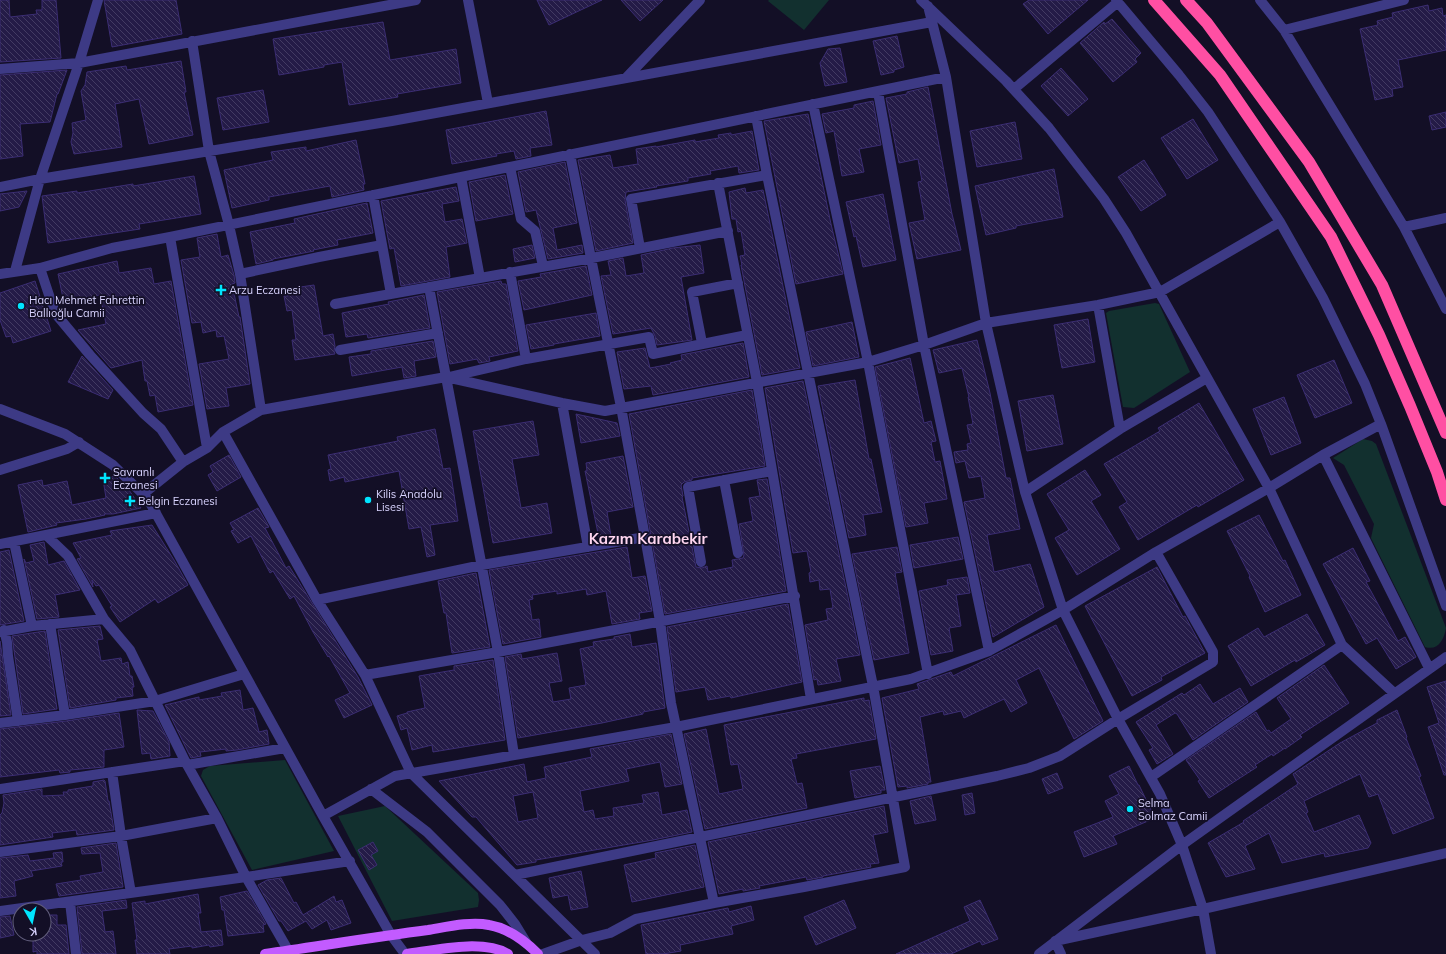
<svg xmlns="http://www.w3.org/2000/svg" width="1446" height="954" font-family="Mulish,sans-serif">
<defs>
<pattern id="building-back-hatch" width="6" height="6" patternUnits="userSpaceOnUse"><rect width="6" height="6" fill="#241b47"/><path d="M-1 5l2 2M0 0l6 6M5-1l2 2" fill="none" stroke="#433b63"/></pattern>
</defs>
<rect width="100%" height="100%" fill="#130f26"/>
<!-- green -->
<path fill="#12302f" d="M769 0H829L804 30 768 1Z
M1155 303 1159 304 1190 372 1134 408 1123 407 1106 313 1109 311Z
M1363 439 1372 441 1376 444 1446 628C1444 640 1438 651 1425 647L1371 538 1374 524 1344 465 1333 458Z
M285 760 334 851 252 870 201 776 203 770 210 766Z
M385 806 478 893 479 900 478 907 392 921 338 816Z"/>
<!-- building -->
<path fill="url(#building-back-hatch)" stroke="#3b2d73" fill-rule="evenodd" d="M0 0H9L10 17 37 14 36 10H42V0H56L61 58 0 62Z
M104 0H176L182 34 112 47Z
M537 0H602L549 25Z
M621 0H663L640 21Z
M1029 0H1088L1048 34 1023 4Z
M1428 5 1429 11 1442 8 1443 16 1446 15V50L1398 60 1403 87 1392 89 1393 96 1375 100 1360 29 1378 25 1377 21 1393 17 1392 13Z
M1112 19 1141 53 1135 59 1137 62 1113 82 1080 43 1104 22 1105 24Z
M383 22 390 60 456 49 461 83 397 94 398 97 349 105 342 62 324 65V67L279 75 273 39Z
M897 36 904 67 894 70V72L881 75 873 41Z
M840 48 847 82 825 86 820 63 828 49Z
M181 61 186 92H184L193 135 149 144 139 99 115 104 122 147 74 154 71 142 73 133 72 123 86 120 81 91 85 85 87 72 126 66 127 70Z
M1061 68 1088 99 1068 116 1041 86Z
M67 70 58 94H57L50 122 20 124 23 156 0 159V75Z
M928 87 952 214 961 250 917 259 909 223 925 220 918 182 922 181 918 159 899 163 886 98 907 94V92Z
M263 90 269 122 223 130 217 98Z
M873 101 881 145 859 149 864 172 842 176 834 131 826 133 822 114 854 108V105Z
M546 111 552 145 530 148 531 156 516 159 514 151 496 154 497 156 452 164 446 130Z
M1446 112V127L1432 130 1429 116Z
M808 114 831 224 843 274 796 284 764 121Z
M1193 119 1218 160 1187 179 1161 138Z
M1015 122 1022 159 977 167 970 131Z
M752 131 759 170 739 173 738 166 710 171 711 174 688 178V181L656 186 657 187 626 192 625 200 633 243 596 251 578 160 610 155 613 168 638 164 636 149 656 146V147L695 140V142L719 138 718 135 731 133V135Z
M356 140 365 184H363L364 190 332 197 330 186 269 197V200L232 208 224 170 273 160 271 152 306 147V151Z
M1144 160 1166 195 1141 211 1118 177Z
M565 162 577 223 553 228 557 250 582 245 583 253 548 259 536 210 526 212 518 172Z
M1054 169 1063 217 1016 226V228L986 235 975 186Z
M505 175 513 214 476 221 469 182Z
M194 176 201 214 139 224 140 229 48 243 42 196 77 191V193L133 184V186Z
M456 187 459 201 442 204 445 222 462 219 467 243 446 247 450 277 401 286 394 248 390 249 381 201Z
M745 188 746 193 763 190 800 368 762 375 741 265H742L740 256 745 255 741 231 738 232 736 219H732L729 192Z
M27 191 19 207 0 211V194Z
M883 194 896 260 863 267 856 236 854 237 846 202Z
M367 203 373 233 337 240 338 245 313 250 314 251 273 259V260L256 264 250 232 295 223 294 219Z
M217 234 221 257 228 255 234 275 235 283 232 284 239 317H240L250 384 226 388 229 406 207 409 199 364 229 359 224 336 217 337 216 330 203 333 201 322 192 323 181 260 200 257 197 238Z
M532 245 535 258 515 262 513 249Z
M700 245 704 273 681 277 692 340 657 345 655 336 651 328 613 334 601 276 611 275 608 261 623 258 626 276 644 273 641 255 673 248Z
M117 261 119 273 151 268 154 284 171 281 193 405 158 412 155 395 150 396 147 381H145L142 360 111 368 78 330 106 324 100 295 64 303 58 274Z
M586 266 592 295 524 310 518 281 541 277 540 274Z
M35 281 51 331 13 343 11 336 6 337 0 320V293Z
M501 281 502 284H506L518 351 489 357 490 361 479 363 477 359 450 364 437 292Z
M314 285 323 336 333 334 335 346 334 351 335 354 295 360 292 340H296L292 310 287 311 284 296H288L287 289Z
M424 295 430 328 368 338 367 334 346 337 342 313 389 304 388 302Z
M596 313 600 336 554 344V345L531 349 526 325Z
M1088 319 1095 362 1062 368 1054 325Z
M852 322 859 357 813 366 806 332Z
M977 340 990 393 1006 478H1010L1020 529 987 535 994 572 1030 564 1044 607 993 637 964 502 985 498 981 476 969 478 965 461 956 463 954 452 968 450 967 444 971 443 967 425 973 424 968 397H969L962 368 939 373 933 350Z
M433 341 436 357 414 361 416 376 404 378 402 367 352 376 349 357 371 354V351Z
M743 343 749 377 653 395 651 386 624 389 617 352 645 348 650 368 671 364 670 363 682 360 681 355Z
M82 356 113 390 108 399 68 382Z
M910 358 924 423 931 421 936 441 931 442 935 462 940 461 947 499 924 503 928 523 906 527 875 367Z
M1334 360 1352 403 1315 418 1297 375Z
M855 380 869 459H871L882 512 863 515 866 535 849 538 818 386Z
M803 381 860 655 836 659 841 681 818 685 817 679 814 680 805 625 828 620 826 609 833 608 830 589 820 590 819 580 810 582 809 573 811 572 807 551 793 553 765 388Z
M752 390 765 466 692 478V480L684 482 681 485 683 496 682 497 696 567 702 568 707 566 708 572 733 567 732 560 743 558 744 555 739 524 753 521 749 498 760 496 757 480 767 479 786 591 665 614 629 414Z
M1053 395 1063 444 1027 451 1018 401Z
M1284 397 1301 443 1271 455 1253 409Z
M1199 403 1244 480 1198 507 1197 505 1138 540 1119 507 1127 502 1104 464 1160 431 1158 428Z
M576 414 617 423 620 436 581 443Z
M533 421 539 455 512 459 521 508 547 503 552 533 493 543 473 431Z
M435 429 443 469 450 468 458 521 430 525 435 555 427 557 421 527 409 529 399 471 345 482 344 477 330 481 328 470 331 469 328 455 398 441 397 437Z
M229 455 241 477 217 491 208 475 213 472 210 466Z
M623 456 633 507 607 512 611 536 599 538 585 471H587L586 463Z
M1085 470 1101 495 1091 501 1120 549 1077 575 1055 538 1069 530 1047 494Z
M115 476 129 490 141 508 113 514H104L105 515 86 519 56 523 57 525 28 532 18 485 42 480 43 486 67 481 72 505 106 498 103 479Z
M258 508 269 527 265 528 286 568 289 566 358 677 372 705 344 718 335 700 350 693 329 656 328 657 313 632 294 596 290 599 273 571 270 573 251 536 238 543 231 531 234 530 230 523Z
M1259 515 1283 561 1285 560 1301 595 1265 612 1249 577 1250 576 1227 531Z
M152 525 174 560 188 585 158 603 155 599 120 622 110 607 112 606 99 585 96 586 92 580 93 587 77 559 81 558 73 543 112 535 110 531Z
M958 537 963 559 914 568 910 545Z
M44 542 48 565 64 561 80 590 55 595 59 617 37 619 24 559 26 563 34 561 30 545Z
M627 547 632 578 645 576 652 611 639 613 640 619 612 624 606 591 587 595 586 589 557 594V591L532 595 533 599 529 600 532 620 539 619 541 637 503 644 489 570Z
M897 547 902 572 895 573 909 653 874 660 852 554Z
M1353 548 1370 581 1366 582 1398 641 1405 637 1416 657 1396 669 1377 638 1366 644 1323 564Z
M9 550 24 621 0 625V552Z
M1157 567 1183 617 1185 616 1205 653 1161 677 1162 680 1132 696 1085 606Z
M476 573 490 647 452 653 446 613H444L438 581Z
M967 577 970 593 956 595 961 626 949 628 953 651 931 655 919 591 948 585 947 580Z
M788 604 802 682 731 698 730 696 708 700 705 687 676 692 667 627Z
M1307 614 1325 645 1296 662 1295 660 1251 686 1228 646 1258 628 1264 637Z
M1056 625 1103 721 1074 739 1039 668 1016 680 1027 703 1011 712 1004 699 964 718 961 711 944 715 943 711 920 717 931 782H928V784L907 788V786L898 787 882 698 919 689 917 684 951 672 953 676Z
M100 626 103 639 97 640 101 661 121 658 122 664 128 662 130 676H132L134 687H132L133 696 116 698V700L70 708 58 630Z
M45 631 57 709 23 714 12 636Z
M630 634 632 647 656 643 665 708 643 712V714L602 723 518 738 505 657 521 654 522 659 557 653 562 681 549 683 553 702 571 699 569 688 586 685 580 649 594 646 593 642 614 639V637Z
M0 641 11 715 0 716Z
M493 660 505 740 433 752 432 745 412 750 407 728 401 730 397 716 407 713V712L425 708 419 676 454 670V666Z
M1324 665 1349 703 1300 735 1302 737 1285 749V748L1273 756 1272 754 1255 765 1257 767 1209 798 1198 781 1200 780 1186 760 1256 712 1267 731 1269 730 1271 733 1291 719 1277 698Z
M1446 681V775H1444L1428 727 1439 723 1427 687Z
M1200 684 1213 704 1240 688 1248 702 1193 740 1177 714 1175 713 1156 725 1173 754 1157 764 1149 750 1153 748 1136 722 1182 693 1184 695Z
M240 690 243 710 253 708 259 732 267 730 269 744 237 750 226 751V749L200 752 201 756 191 758 165 705 199 697V700L222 696 221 693Z
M864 698V701L869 700 876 739 796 754 797 758 791 759 797 784 802 783 807 808 705 829 684 734 706 729 719 794 743 789 738 764 731 765 724 725Z
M137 710 153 711 169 742 170 756 151 759 150 753 142 754Z
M1397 710 1407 737 1406 738 1421 776 1419 777 1434 818 1393 834 1378 794 1369 797 1360 774 1304 801 1308 812 1306 813 1314 832 1359 815 1371 843 1368 848 1325 857 1324 853 1282 863 1269 833 1245 846 1255 869 1226 877 1208 843 1244 822 1243 821 1298 784 1293 774 1340 743 1377 723V720Z
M119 713 124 747 104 750V767L70 770V772L60 773 59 770 0 777V729L66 721Z
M671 734 682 784 665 787 660 762 626 769 629 781 580 791 584 812 593 810 595 819 614 816 613 808 644 803 642 795 658 792 662 815 687 810 692 832 653 840 536 860V862L517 865 476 817H472L439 781 524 764 527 782 546 778 544 767 592 757 590 749ZM533 792 538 818 518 822 513 796Z
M880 766 885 790H881V793L855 798 850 771Z
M1129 766 1138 785H1139L1155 818 1113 836 1117 844 1084 857 1074 832 1113 817 1105 801 1119 794 1109 776Z
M1057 773 1063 788 1048 794 1042 779Z
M104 780 105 781 108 801H109L114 830 77 835 76 830 52 833 53 837 0 845V815L2 813 4 803 3 795 42 789V796L64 795 63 792H68V790L93 786V782Z
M972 793 975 813 965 815 962 795Z
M931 796 936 820 915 824 910 801Z
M884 806 888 832 873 835 879 863 870 864 871 867 823 876V877L807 880 806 877 759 886 760 888 754 889 743 891V889L719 894 708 842Z
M373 842 378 851 371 855 377 865 369 870 358 850Z
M116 843 123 887 59 896 56 884 81 880 80 876 103 872 100 853 82 854 81 848Z
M695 845 704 887 632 902 624 865 656 858 655 853Z
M62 852 63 862H61L62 866 31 871 33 876 14 881 16 896 0 898V858L28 855 30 861 54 858 53 853Z
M581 871 588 907 571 910 568 895 553 898 549 878Z
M281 878 294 903 296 902 303 915 334 896 336 902 342 900 351 923 331 930 327 920 312 929 306 921 288 931 281 921H279L258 885 267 880Z
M247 891 266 924 263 925 264 932 228 936 224 910H222L220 897Z
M198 894 201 913H198L201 932 221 930 223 945 210 947 209 945 192 948V946L169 949 170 954H137L135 940H137L132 903 145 901V904Z
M126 900 127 908 102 911 105 932 113 931 116 954H82L77 907Z
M844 900 856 928 816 945 804 917Z
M980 900 998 939 982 945 980 941 951 954H896L970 921 964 907Z
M751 906 754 920 731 926 733 934 680 945 681 951 663 954H646L641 925 728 908 729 912Z
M44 915H57V925H66L69 954H37V951L33 952V934H44Z
M10 916 14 935 0 938V917Z"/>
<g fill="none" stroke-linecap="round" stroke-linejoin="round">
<!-- minor -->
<path stroke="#3d3a85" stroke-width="10" d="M468 0 488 103
M921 0 1006 81 1049 128 1104 199 1126 233 1269 488 1342 645 1394 693
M1116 0 1179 75 1208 112 1280 222 1323 298 1365 384 1381 424 1446 606
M1260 0 1284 30 1404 227 1446 309
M928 6 946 77 986 323 1025 492 1063 610 1118 719 1160 794 1182 845 1203 909 1211 954
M1284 30 1404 0
M192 41 209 151 229 225 240 274 261 410
M0 69 79 63 416 0
M626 78 700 0
M1014 89 1118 2
M878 92 924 345 989 651
M813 104 868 362 928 674
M570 154 621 407 645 537 660 621 671 703 714 903
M510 167 521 219 535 231 543 266
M461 177 480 278
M718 183 757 382 811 699
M0 187 40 179 392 121 932 22
M373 195 391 294
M1404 227 1446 218
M170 237 207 448
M640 248 631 199 767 175
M40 268 55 313 90 355 143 413 161 429 183 462
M15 271 40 179 79 63 98 0
M510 272 526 359
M0 274 40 268 112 248 170 237 946 77
M240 274 319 257 382 245
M429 287 498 652 514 755
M335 304 592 258 728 231
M1098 305 1120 429
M702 343 692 292 738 283
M340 350 438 333
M449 377 526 359 649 337 653 354 747 335
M562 403 588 547
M0 409 65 434 113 465 148 499 323 816 391 935 405 954
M223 432 317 600 365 675 411 773 595 954
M1323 455 1429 668
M0 470 67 449 79 442
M724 480 738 553
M1025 492 1120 429 1207 378
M143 494 183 462 207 448 223 432 261 410 446 377 562 403 605 411 868 362 924 345 986 323 1098 305 1160 292 1280 222
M46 535 68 556 104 619 130 650 185 761 217 818 246 877 288 950
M14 542 32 626
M0 544 156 513
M701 562 688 487 772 471
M317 600 482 565 645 537
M50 624 65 715
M4 630 7 642 8 656 18 721
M0 632 32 626 104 619
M365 675 498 652 795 596
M0 723 65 715 155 701 244 674
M187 765 285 748
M112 772 121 836 131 893
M1151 777 1342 645
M0 789 185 761
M371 789 427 832 500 905 515 924 526 942
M323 816 395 776 676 727 911 679 989 651 1063 610 1156 552 1269 488 1323 455 1381 424
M0 852 121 836 217 818
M515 875 997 776 1029 768 1060 756 1118 719 1213 662V652L1208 643 1156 552
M70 902 76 954
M0 911 246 877 350 861
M543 954 582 940 610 933 636 919 714 903 804 887 905 867 873 686 767 175 756 116
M1039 954 1182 845 1446 657
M1061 954 1055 941 1203 909 1446 853"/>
<!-- major -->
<path stroke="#c25bff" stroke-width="10" d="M265 954C320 946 374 937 428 930 446 927 471 921 489 925 507 928 525 941 538 954
M407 954C436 950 483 939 508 954"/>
<!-- highway -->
<path stroke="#ff4fa3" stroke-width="12" d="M1154 0 1220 75 1331 237 1379 335 1410 406 1437 472 1446 500
M1186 0 1207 23 1309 162 1382 285 1446 433"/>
</g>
<!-- markers -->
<g fill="#00e5ff" stroke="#130f26" stroke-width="1.5">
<path d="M219 284h4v4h4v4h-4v4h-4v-4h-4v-4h4z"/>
<circle cx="21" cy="306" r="4"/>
<path d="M103 472h4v4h4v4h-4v4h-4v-4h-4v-4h4z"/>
<circle cx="368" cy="500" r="4"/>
<path d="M128 495h4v4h4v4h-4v4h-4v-4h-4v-4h4z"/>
<circle cx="1130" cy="809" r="4"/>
</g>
<g text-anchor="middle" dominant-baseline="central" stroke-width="3.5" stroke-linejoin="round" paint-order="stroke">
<!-- poi labels -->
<g font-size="11" fill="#d9d4ff" stroke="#130f26" text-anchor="start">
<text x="229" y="290">Arzu Eczanesi</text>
<text x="29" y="300">Hacı Mehmet Fahrettin<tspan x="29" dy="13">Ballıoğlu Camii</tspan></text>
<text x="113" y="472">Savranlı<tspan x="113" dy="13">Eczanesi</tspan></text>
<text x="376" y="494">Kilis Anadolu<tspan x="376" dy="13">Lisesi</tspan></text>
<text x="138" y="501">Belgin Eczanesi</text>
<text x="1138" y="803">Selma<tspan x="1138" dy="13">Solmaz Camii</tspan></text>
</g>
<!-- district labels -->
<g font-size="15" font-weight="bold" fill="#ffd6f0" stroke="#130f26">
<text x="648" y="538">Kazım Karabekir</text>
</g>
</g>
<!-- north arrow -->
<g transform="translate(32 922) rotate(171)"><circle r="19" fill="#130f26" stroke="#625e7d"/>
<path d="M0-3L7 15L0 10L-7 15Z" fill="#00e5ff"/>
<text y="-6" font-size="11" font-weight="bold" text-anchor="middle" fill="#d9d4ff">K</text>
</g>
</svg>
